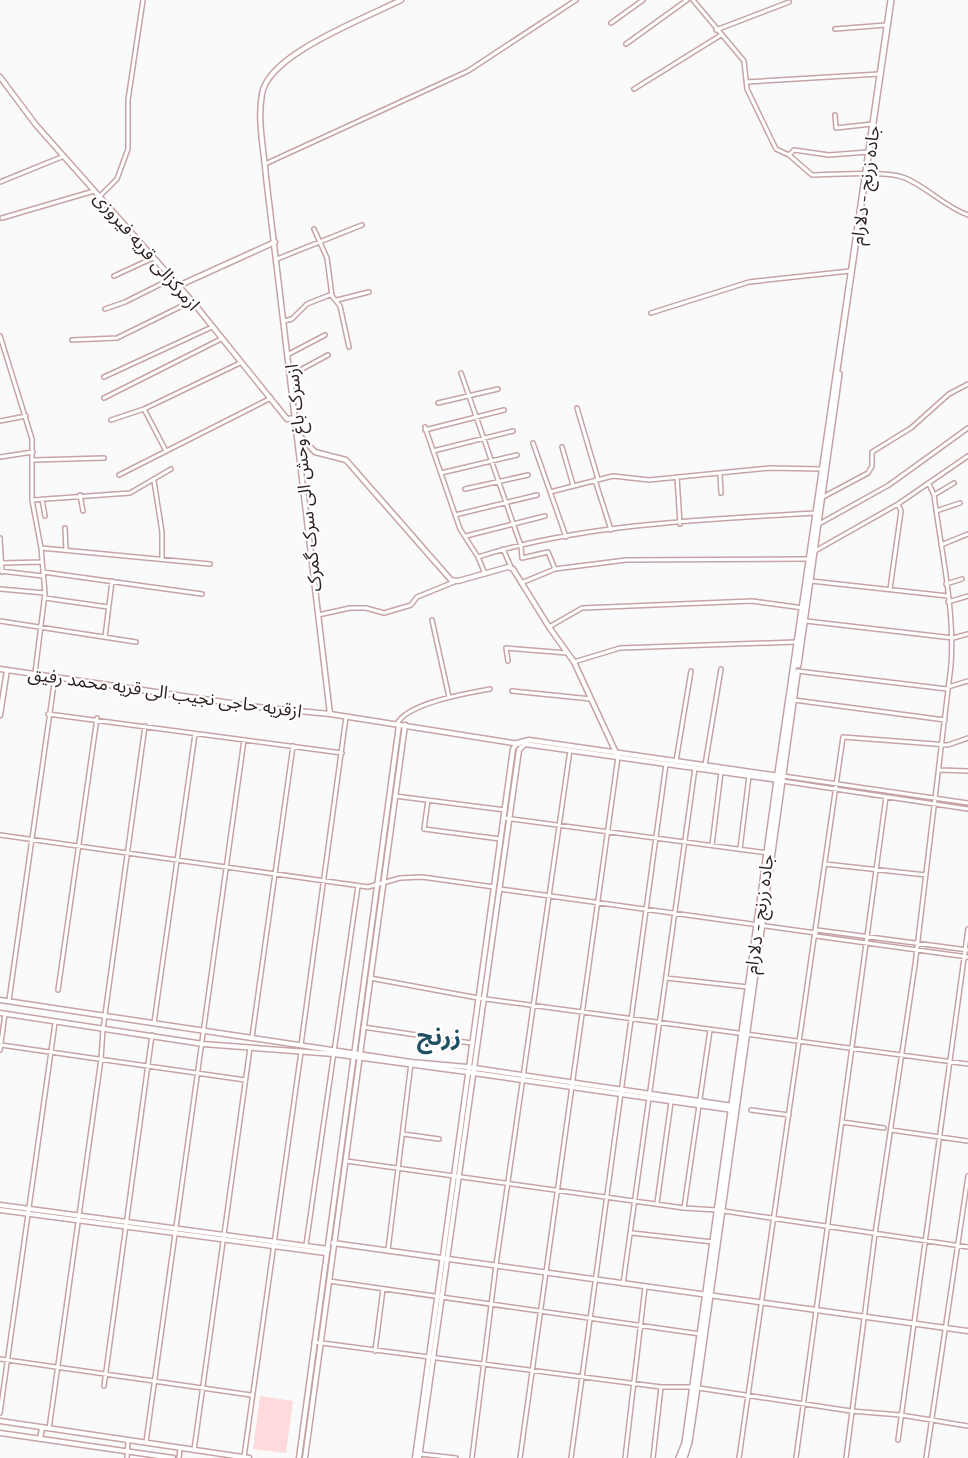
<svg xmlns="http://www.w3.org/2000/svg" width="968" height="1458" font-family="Raleway,'Noto Sans Arabic',sans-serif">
<rect width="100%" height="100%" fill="#fafafa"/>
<!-- green -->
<path fill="#fddadb" d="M260 1396 293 1401 286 1453 253 1449Z"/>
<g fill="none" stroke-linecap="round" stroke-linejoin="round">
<defs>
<path id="minor" d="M693 0 744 61 747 89 776 149 789 155 812 175C835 175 886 170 905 178 927 187 945 207 968 215
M611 23 643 0
M835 29 886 25
M716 30 789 2
M626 44 687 0
M746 82 879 74
M634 89 721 35
M835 115 836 128 872 124
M789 155 794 150 829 155 868 152
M265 164 468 71 576 0
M0 182 64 156
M99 197 117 179 128 149V100L143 0
M2 218 94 191
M314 229 327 258 332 296 340 306 349 347
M277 259 362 225
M114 276 153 258
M337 300 369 292
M105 309 125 302 171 279
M651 313 749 282 850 271
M284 321 292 319 307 304 332 294
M0 336 32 439V500L41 548 45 593 35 673
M72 340 117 338 192 301
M289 354 325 335
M461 373 521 546 522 558 548 552 555 569
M291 375 328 355
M104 377 212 327
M104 398 221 339
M438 403 498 389
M577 408 598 479
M144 409 166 451
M111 420 144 409 240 363
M0 421 26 416
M425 427 460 529 478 557 485 574
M425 430 504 410
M533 443 566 537
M562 447 573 485
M433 451 513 431
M0 457 33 452
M34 460 104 458
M441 473 517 455
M119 475 271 398
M720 475 721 493
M677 477 680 524
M595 480 611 530
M154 481 162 532V559
M465 489 528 475
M550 492 613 476 649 480 770 468 821 469
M80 495 83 511
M934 495 954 483
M823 497 868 473 872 466V452L911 428 949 394 968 384
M42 499 45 516
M32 500 130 493 171 469
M936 511 960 503
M455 515 537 495
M819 524 889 485 968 428
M65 528 66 550
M466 536 545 516
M0 538 2 572
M941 545 968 534
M41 548 210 564
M503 549 511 567
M815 551 898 504 968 456
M478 557C580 524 709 519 816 513
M2 563 42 562
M0 571 43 576
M43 572 202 594
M811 581 948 596
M521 583 555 569 626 560 808 559
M946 584 962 579
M0 589 45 593
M890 589 901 511 898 504
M45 598 108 607
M948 602 968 596
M318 615 350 608H366L384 613 411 605 417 597 454 582
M432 620 449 697
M0 621 136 642
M806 621 953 638 968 634
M549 627 582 608 752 601 803 608
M105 637 112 581
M508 661 506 648 567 653
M574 662 620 648 796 642
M797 671 947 689
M948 687 968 681
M512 691 591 699
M794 700 945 720
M48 714 342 753
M397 724C407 703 468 693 490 689
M676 761 691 671
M705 765 721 669
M939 770 968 771
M783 776 968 803
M782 781 968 809
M395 796 505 810
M428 800 424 829 500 839
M504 818 768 853
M0 835 368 887 400 878 422 877 494 887
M712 845 721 772
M740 849 749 776
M825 864 926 875
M500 889 816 933
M817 930 968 950
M816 936 968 957
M370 978 478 998 968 1064
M666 978 748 987
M58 990 97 718
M9 1000 55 677
M154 1023 195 734
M363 1027 471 1043
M252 1037 293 746
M1 1045 245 1080
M301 1045 346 717
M0 1050 5 1014
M751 1110 789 1115
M842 1122 884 1128
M891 1130 968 1141
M403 1134 439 1139
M346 1161 684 1208 717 1210 968 1247
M657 1203 671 1102
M684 1208 710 1030
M632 1233 713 1242
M306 1245 358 886
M388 1250 411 1063
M329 1281 700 1334
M623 1284 695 768
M314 1342 661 1387H692L851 1411 901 1415 968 1426
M375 1351 383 1289
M0 1359 251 1395
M104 1386 152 1035
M0 1413 55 1023
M49 1429 101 1059 103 1029 145 726
M898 1440 968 929
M146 1442 244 740
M194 1450 250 1048
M420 1454 456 1458
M244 1457 301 1052
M127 1458 128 1440
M179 1458 180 1448
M472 1458 496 1265 570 750
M520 1458 618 757
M571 1458 666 764
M625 1458 645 1287
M653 1458 661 1387
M739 1458 843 737 948 745 968 738
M796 1458 886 797
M846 1458 875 1234 915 965 951 665C955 609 941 551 934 495L929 484
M926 1458 968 1176"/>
<path id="tertiary" d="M178 286 275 242
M298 434 315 452 346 460 451 580 458 581 508 567 513 569 549 627 574 662 618 757
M0 1000 411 1062 467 1067
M0 1013 203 1044 334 1054 467 1072
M0 1205 328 1249
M0 1210 326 1253
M333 1243 968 1331
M299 1458 399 725
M305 1458 405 725"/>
<path id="secondary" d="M0 77 36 125 192 301 287 419 296 418
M0 669 258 707 330 714 519 744
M330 714 266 177C264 150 257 121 262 94 268 54 366 18 401 0
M0 715 7 670
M467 1067 733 1106
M467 1072 733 1110
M0 1421 249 1458
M0 1433 173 1458
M40 1439 42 1428
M415 1458 513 749 517 743 529 740 780 776
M419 1458 519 750 525 744 779 780"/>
<path id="trunk" d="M798 665 839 374
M679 1458 685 1443 777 780 891 0
M684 1458 689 1442 697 1388 797 674"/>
</defs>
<!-- minor casing -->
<use href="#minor" stroke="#c6a4a5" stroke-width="6"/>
<!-- tertiary casing -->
<use href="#tertiary" stroke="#c6a4a5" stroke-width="7"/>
<!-- secondary casing -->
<use href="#secondary" stroke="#c6a4a5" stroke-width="7"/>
<!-- trunk casing -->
<use href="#trunk" stroke="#c6a4a5" stroke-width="8"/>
<!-- minor -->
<use href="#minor" stroke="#fff" stroke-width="3"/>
<!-- tertiary -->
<use href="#tertiary" stroke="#fff" stroke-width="4"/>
<!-- secondary -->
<use href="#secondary" stroke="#fff" stroke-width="4"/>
<!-- trunk -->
<use href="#trunk" stroke="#fff" stroke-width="5"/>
</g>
<g text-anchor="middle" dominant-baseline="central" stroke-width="4.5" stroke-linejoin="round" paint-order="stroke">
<!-- street labels -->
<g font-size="18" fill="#2f2222" stroke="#fff">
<text transform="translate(865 185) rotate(-82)">جاده زرنج - دلارام</text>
<text transform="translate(147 251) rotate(49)">ازمرکزالی قریه فیروزی</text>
<text transform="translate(303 478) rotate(-96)">ازسرک باغ وحش الی سرک گمرک</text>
<text transform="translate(165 692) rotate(8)">ازقریه حاجی نجیب الی قریه محمد رفیق</text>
<text transform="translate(759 914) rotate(-82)">جاده زرنج - دلارام</text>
</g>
<!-- district labels -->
<g font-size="24" font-weight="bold" fill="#205063" stroke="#fff">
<text x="439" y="1036">زرنج</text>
</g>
</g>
</svg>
